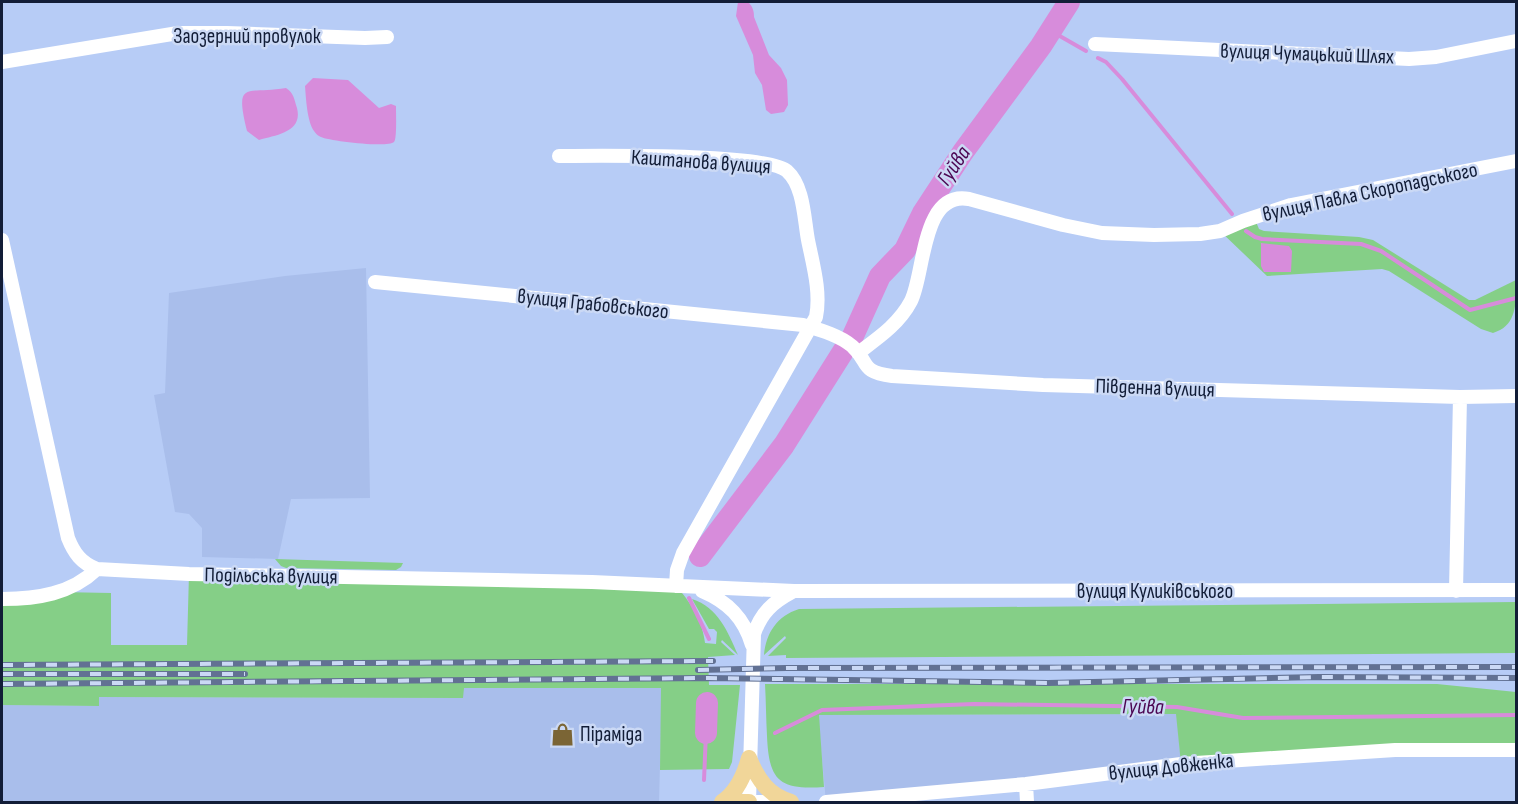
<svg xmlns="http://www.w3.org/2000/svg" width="1518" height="804" font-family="'Sofia Sans Condensed',sans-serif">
<rect width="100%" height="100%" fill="#b7ccf6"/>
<!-- built -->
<path fill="#a9beeb" d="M366 268 370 498 291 499 278 559 202 557V528L189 514 175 512 154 395 165 393 169 293 285 276Z
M463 688H662L659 802H2V705L98 706V697L463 698Z
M1177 714 1181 764 826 802 818 715Z"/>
<!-- green -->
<path fill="#85cf87" d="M1254 217 1259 229 1264 231 1359 237 1373 240 1469 300H1475L1516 280C1516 301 1518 326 1493 333L1481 329 1389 271 1382 269 1267 276 1220 231Z
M275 559 403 563 401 567 396 570 286 568 281 566Z
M189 574 676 586C690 601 703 622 705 643L716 644 717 632 714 629H709L692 599C718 607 728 632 738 655L722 640 721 642 735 655 708 657 709 685H740L732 762 729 769 660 770 661 688H464L463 698 99 697V706L2 705V599L59 592 111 593V645H187Z
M1516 602V653L786 658V655L768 656 786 638 785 636 764 655C766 633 777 616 799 609Z
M765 684H1437L1516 692V750L1181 764 1176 714 819 715 824 787C779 790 769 781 767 736 766 719 766 701 765 684Z"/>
<!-- water -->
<path fill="#d78cdb" d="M738 2H748C753 7 754 11 754 17L769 55 781 68 787 80 788 105 784 112 771 114 766 110 762 85 755 73 753 55 736 16Z
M313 78 348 80 379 108 391 104 396 106C396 113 397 140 394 142 388 148 329 141 321 137 318 136 316 134 314 131 307 121 306 98 305 86Z
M286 88C294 93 294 99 297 108 303 132 277 135 259 140L247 131C234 78 247 95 286 88Z
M1261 243 1289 246 1292 251 1291 272H1264L1261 266Z"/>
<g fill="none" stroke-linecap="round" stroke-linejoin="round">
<!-- stream -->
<path stroke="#d78cdb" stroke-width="4" d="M1051 31 1086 51
M1098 58 1106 62 1122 79 1232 214
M1246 231 1255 237 1262 239 1361 244 1381 251 1470 310 1516 298
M689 598 709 639
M775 733 822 710 974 704 1177 707 1243 718 1516 715
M704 780 706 733"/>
<!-- river -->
<path stroke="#d78cdb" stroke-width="22" d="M852 338 880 276 905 250 923 213 963 152 1041 46 1069 2
M700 556 784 445 844 350
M706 733 707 703"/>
<!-- minor -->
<path stroke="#fff" stroke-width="14" d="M1095 44 1409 59 1436 57 1516 41
M2 62 178 33H227L365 38 387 37
M559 156C594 156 768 153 787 171 804 186 804 219 808 240 813 265 821 292 816 317L683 553 677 570 676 586
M2 240 68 538C74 553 81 563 97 569L189 574 592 582 794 591 1516 590
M375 282 803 325C820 330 839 335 852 346 870 362 859 372 892 376L1043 385 1460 397 1516 396
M858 353C878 338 899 324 911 301 925 274 921 190 969 199L1063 225 1102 233 1154 235 1200 234 1220 231 1243 221 1291 205 1516 161
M702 591C728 602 744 618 752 645
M1456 591 1460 397
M2 599C37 599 71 594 97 569
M1026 784 1027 802
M749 802 754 634C761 613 773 602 792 592
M749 802H765
M826 802 1026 784 1181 764 1395 750H1516"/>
<!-- major -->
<path stroke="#f1d699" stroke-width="16" d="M749 758C758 780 768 795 791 802
M722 802C737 792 744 776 749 758
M742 802H749"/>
<defs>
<path id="rail" d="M2 665 713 661
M698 670 786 668 1516 667
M2 674H245
M2 684 708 678 1048 683 1319 677 1516 678"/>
</defs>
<!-- rail casing -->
<use href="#rail" stroke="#627193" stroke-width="6"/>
<!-- rail -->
<use href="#rail" stroke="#cbd9f5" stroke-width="4" stroke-dasharray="11" stroke-linecap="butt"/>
</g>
<!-- icons -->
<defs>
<symbol id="shop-bare" viewBox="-9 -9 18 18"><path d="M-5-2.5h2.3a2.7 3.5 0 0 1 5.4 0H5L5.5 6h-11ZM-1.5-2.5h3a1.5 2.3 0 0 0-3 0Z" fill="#7b6535" stroke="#cbd9f5" stroke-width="2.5" paint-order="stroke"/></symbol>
</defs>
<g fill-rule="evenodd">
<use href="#shop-bare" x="546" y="718" width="33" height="33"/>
</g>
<g text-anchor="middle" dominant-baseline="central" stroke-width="5" stroke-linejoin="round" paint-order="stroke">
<!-- street labels -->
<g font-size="21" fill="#121d37" stroke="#cbd9f5">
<text x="247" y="36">Заозерний провулок</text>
<text transform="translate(1307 54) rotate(2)">вулиця Чумацький Шлях</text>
<text transform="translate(701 162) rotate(4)">Каштанова вулиця</text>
<text transform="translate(1370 192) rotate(-12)">вулиця Павла Скоропадського</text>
<text transform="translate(593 304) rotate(6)">вулиця Грабовського</text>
<text transform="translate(1155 388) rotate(2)">Південна вулиця</text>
<text transform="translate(271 576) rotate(1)">Подільська вулиця</text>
<text x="1155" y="591">вулиця Куликівського</text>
<text transform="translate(1171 767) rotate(-6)">вулиця Довженка</text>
</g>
<!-- poi labels -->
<g font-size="21" fill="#121d37" stroke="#cbd9f5" text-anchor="start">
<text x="580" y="734">Піраміда</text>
</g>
<!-- water labels -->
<g font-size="22" font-style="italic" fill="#4c0652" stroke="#cbd9f5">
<text transform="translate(954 166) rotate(-56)">Гуйва</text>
<text transform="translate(1143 707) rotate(1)">Гуйва</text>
</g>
</g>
<!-- border -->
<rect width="1518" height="804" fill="none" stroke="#121d37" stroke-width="6"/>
</svg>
